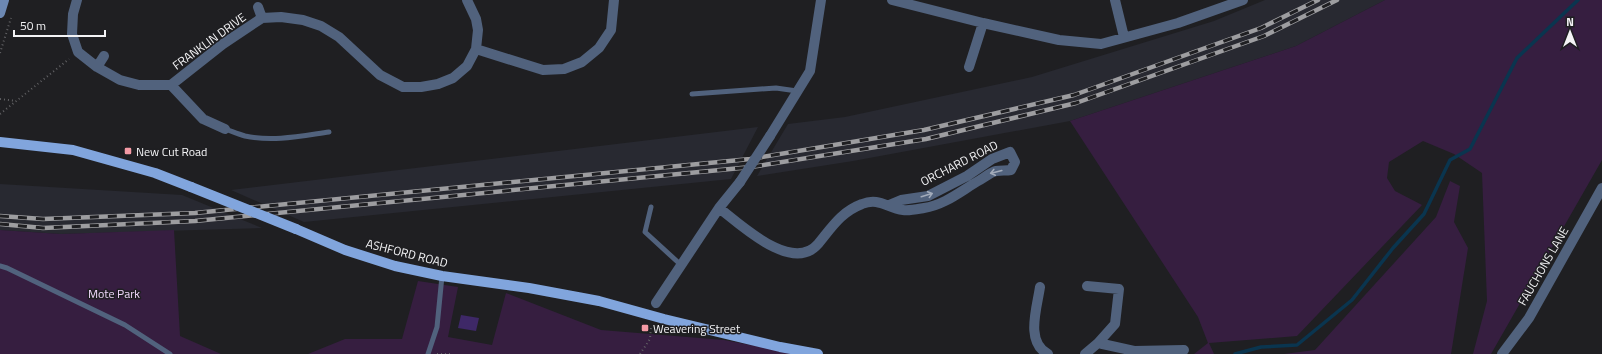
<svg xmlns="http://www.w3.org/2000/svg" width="1602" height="354" font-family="'Titillium Web',sans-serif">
<rect width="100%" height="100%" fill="#1f1f22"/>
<!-- built -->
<path fill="#282931" d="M1265 0H1385L1296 46 1070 121 853 161 757 176 788 124 845 117 1032 77 1214 21Z
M758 127 731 179 304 222 231 190Z
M0 184 182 195 262 228 61 234 0 230Z"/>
<!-- green -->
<path fill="#361e40" d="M1385 0H1602V160L1491 354H1473L1487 301 1482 173 1454 154 1423 141 1389 162 1387 178 1395 191 1422 205 1297 336 1209 343 1214 354H1194L1208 343 1198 317 1070 121 1296 46Z
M1450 181 1460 186 1454 222 1468 248 1451 354H1284L1315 350 1436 217Z
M0 230 61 234 174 230 180 336 221 354H0Z
M418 281 458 287 448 337 492 345 506 293 601 330 724 340 799 354H308L345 339H402Z"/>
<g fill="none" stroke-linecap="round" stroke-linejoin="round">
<!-- stream -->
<path stroke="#0a354f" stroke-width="3.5" d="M1235 354 1261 347 1297 345 1352 300 1393 248 1424 214 1450 160 1470 149 1517 58 1578 0"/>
</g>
<!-- building -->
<path fill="#3e2867" d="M461 315 479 318 476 331 458 328Z"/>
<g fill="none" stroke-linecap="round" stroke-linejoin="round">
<!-- path -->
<path stroke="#626265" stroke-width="2" stroke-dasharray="1 3" stroke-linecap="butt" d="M0 53 11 18
M0 99 16 101
M0 114 69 59
M437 354H451
M640 354 650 339 651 327"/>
<!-- lane -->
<path stroke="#51627d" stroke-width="5" d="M692 94 776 88 797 91
M225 129C231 131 238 134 245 136 273 142 301 136 329 132
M651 207 645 232 681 265
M0 266 7 268 125 325 170 354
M428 354 437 327 442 276"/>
<!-- street -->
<path stroke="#51627d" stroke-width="10" d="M77 0 73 14 72 34 78 52 97 67 120 80 139 85H171L223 44 262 18 281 17 303 20 321 26 339 37 380 75 403 87H421L438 84 453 78 467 66 476 49 478 30 476 19 467 0
M892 0 983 23 1059 40 1101 44 1178 23 1243 0
M1115 0 1124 37
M258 7 262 18
M476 49 543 70 564 69 582 62 599 48 611 30 614 0
M97 67 104 56
M969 67 983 23
M171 85 203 119 225 129
M770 136 810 71 821 0
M719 208C740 224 792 274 818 244 832 227 841 212 862 204 879 197 887 208 903 210 909 211 918 209 924 208 945 205 962 190 980 180 985 177 991 172 996 171 1001 170 1006 171 1011 170L1015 162 1010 152 992 159 967 176 928 196 901 200 889 205
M1040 287C1037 308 1025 342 1048 354
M656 303 719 208 740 182
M1098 343 1134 351 1184 350
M1085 354 1098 343 1115 324 1119 289 1087 286
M1502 354 1529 318 1602 188"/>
<!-- secondary -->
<path stroke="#6c88b3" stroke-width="10" d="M0 13 4 0"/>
<!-- primary -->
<path stroke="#81a5dd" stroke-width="10" d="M0 142 73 150 155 173 191 187
M296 229 345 250 395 266 442 276 529 288 599 301 664 319 780 347 818 354"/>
<defs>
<path id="rail" d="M0 216 43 219 195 213 750 159 924 130 1074 95 1261 28 1318 0
M0 224 43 228 195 221 751 167 926 139 1076 103 1264 36 1337 0"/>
</defs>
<!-- rail casing -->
<use href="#rail" stroke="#9d9da0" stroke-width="4.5"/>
<!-- rail -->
<use href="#rail" stroke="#1f1f22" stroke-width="3" stroke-dasharray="9" stroke-linecap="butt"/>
<!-- street-bridge -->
<path stroke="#51627d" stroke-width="10" d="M740 182 770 136"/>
<!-- primary-bridge -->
<path stroke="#81a5dd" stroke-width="10" d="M191 187 296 229"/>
</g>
<!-- one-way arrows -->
<defs><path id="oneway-shaft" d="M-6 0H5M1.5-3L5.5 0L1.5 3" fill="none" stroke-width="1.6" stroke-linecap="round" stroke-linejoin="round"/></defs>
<g stroke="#a2abba">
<use href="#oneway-shaft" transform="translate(996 172) rotate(166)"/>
<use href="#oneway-shaft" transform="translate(927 195) rotate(-17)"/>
</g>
<!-- markers -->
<g fill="#f49aa5" stroke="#1f1f22" stroke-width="1.5">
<rect x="124" y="147" width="8" height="8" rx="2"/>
<rect x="641" y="324" width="8" height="8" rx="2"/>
</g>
<g text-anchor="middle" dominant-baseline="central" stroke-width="3" stroke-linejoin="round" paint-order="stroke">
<!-- street labels -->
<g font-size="12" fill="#f4f4f6" stroke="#1f1f22">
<text transform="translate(209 41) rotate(-36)">FRANKLIN DRIVE</text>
<text transform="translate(959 163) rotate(-27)">ORCHARD ROAD</text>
<text transform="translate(407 253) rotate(14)">ASHFORD ROAD</text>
<text transform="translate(1543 266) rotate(-60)">FAUCHONS LANE</text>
</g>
<!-- poi labels -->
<g font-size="12" fill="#f4f4f6" stroke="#1f1f22" text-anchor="start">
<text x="136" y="151">New Cut Road</text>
<text x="653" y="328">Weavering Street</text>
</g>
<!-- park labels -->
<g font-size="12" fill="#eed5f9" stroke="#1f1f22">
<text x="114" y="293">Mote Park</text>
</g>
</g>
<!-- north arrow -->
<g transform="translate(1570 32)" stroke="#1f1f22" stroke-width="3" paint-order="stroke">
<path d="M0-3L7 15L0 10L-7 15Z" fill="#f4f4f6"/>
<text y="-6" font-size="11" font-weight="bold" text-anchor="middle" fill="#f4f4f6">N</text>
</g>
<!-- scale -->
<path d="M14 30v6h91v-6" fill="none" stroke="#f4f4f6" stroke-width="2"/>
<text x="20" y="30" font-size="12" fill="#f4f4f6" stroke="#1f1f22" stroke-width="3" paint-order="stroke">50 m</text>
</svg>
